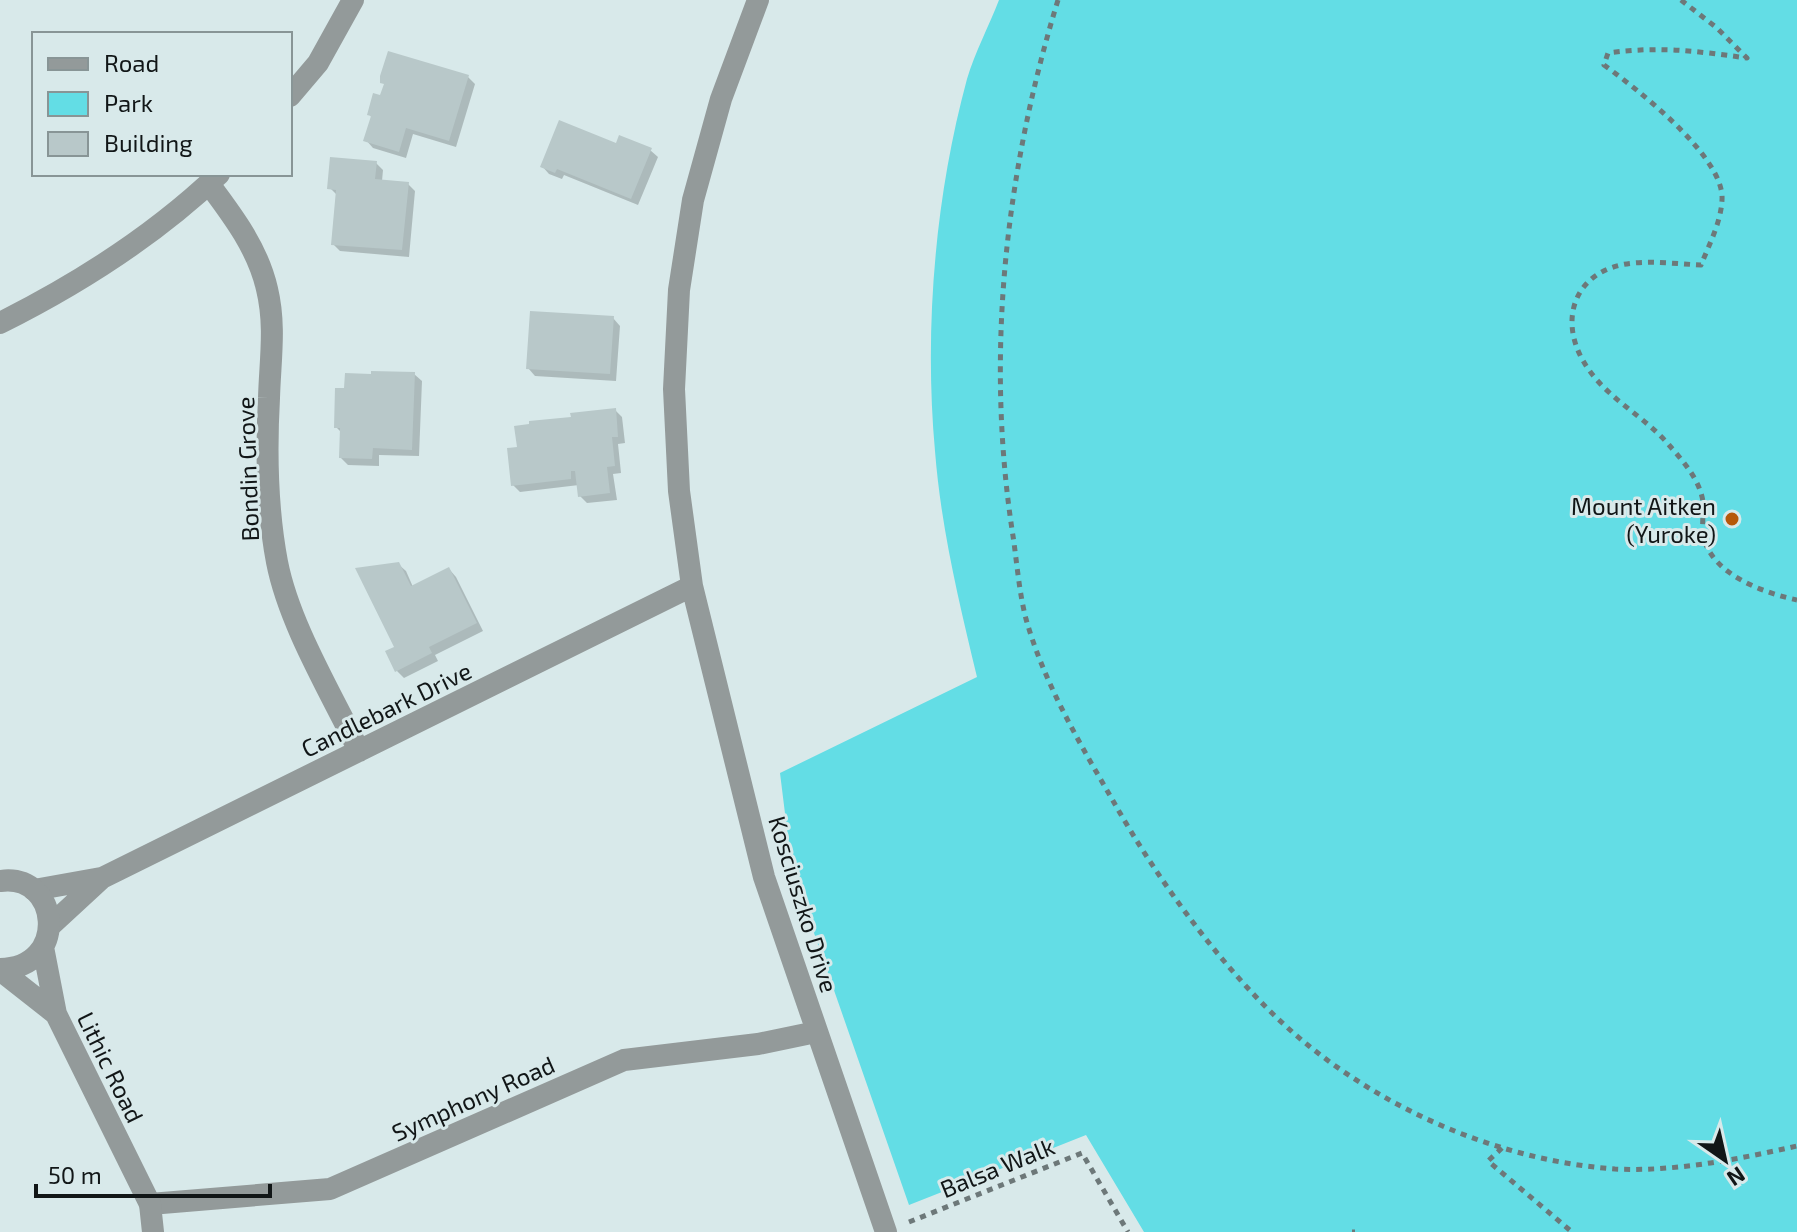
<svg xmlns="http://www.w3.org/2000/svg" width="1797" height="1232" font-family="'Exo 2',sans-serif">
<rect width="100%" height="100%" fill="#d8e9ea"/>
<!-- green -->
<path fill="#63dde5" d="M999 0H1797V1232H1144L1086 1135 909 1205 792 870 780 773 977 677C959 602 941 528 935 451 924 329 935 197 967 79 975 52 989 26 999 0Z"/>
<!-- shadow -->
<path fill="#0003" d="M468 77 475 84 456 147 413 134 406 158 373 148 366 140 372 118 369 114 382 98Z
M617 146 650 150 658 157 638 205 564 175 562 179 549 174 542 166Z
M376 163 383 170 382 181 408 184 415 191 409 257 340 251 333 244 338 196 330 188Z
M613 318 620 326 616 381 535 376 528 368Z
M414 374 422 381 419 456 379 455V466L348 465 341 458 342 433 336 427Z
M615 410 622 417 625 443 618 444 621 473 613 474 617 500 587 503 580 496 579 485 520 492 513 485 519 449 573 418Z
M398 564 406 571 413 587 449 569 456 577 483 631 435 655 438 661 404 678 397 671Z"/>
<!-- building -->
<path fill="#b8c8c9" d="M388 51 469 75 449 141 406 128 399 152 363 141 371 116 367 115 373 93 380 95 384 84 380 83V76Z
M559 120 616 143 619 135 652 148 631 199 557 169 555 173 540 167Z
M330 157 377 161 375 179 409 182 402 250 331 245 336 190 327 189Z
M530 311 614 316 610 374 526 369Z
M371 371 415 372 412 450 373 448 372 459 339 458 340 428H334L335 388H344L345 373 371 374Z
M616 408 618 437H612L615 466 607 467 610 493 578 497 575 471H571V479L511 486 507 448 517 447 514 426 529 424V421L571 417 570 413Z
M399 562 411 586 449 567 477 623 429 647 432 653 395 672 385 651 394 647 355 568Z"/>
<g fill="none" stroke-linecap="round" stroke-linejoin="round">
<!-- path -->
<path stroke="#6d7879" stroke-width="5" stroke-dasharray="6 6" stroke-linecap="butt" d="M1058 0C1005 173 985 357 1013 536 1017 563 1019 592 1026 619 1044 683 1079 742 1112 799 1159 883 1234 986 1309 1046 1395 1115 1505 1161 1615 1169 1675 1172 1739 1159 1797 1146
M1681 0 1717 28 1747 58C1696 51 1659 46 1608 53L1604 65C1637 89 1725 157 1722 200 1721 222 1709 245 1701 265 1679 264 1656 261 1634 263 1573 268 1555 323 1589 370 1610 400 1645 417 1669 445 1683 461 1700 480 1703 502 1704 514 1701 527 1704 539 1714 575 1764 593 1797 600
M1502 1148 1488 1161 1572 1232
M909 1222 1082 1153 1128 1232
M1352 1232H1355"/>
<!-- minor -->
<path stroke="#939a9a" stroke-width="22" d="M758 0 721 99 693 200 679 290 674 389 679 491 692 586 764 877 886 1232
M290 96 318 63 353 0
M209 184C233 216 258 249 267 289 276 326 270 361 269 398 266 452 267 509 277 562 289 624 331 693 359 751
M0 323C80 283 154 236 219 174
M34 890 101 878
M50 926 102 878 692 586
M150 1204 330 1189 624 1060 758 1044 816 1032"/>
<!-- tertiary -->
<path stroke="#939a9a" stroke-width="22" d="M0 881C60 872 70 968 0 969
M43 947 56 1014 150 1204 153 1232
M0 970 56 1014"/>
</g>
<!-- markers -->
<circle fill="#b6580a" stroke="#d8e9ea" stroke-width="3" cx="1732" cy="519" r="8"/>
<g text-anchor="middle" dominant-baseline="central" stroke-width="6" stroke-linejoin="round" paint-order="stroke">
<!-- street labels -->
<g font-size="24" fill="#111617" stroke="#d8e9ea">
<text transform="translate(247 469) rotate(-92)">Bondin Grove</text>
<text transform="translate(386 709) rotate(-26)">Candlebark Drive</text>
<text transform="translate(804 904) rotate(73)">Kosciuszko Drive</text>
<text transform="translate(111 1067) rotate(64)">Lithic Road</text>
<text transform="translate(473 1098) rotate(-24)">Symphony Road</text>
<text transform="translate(997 1167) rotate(-22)">Balsa Walk</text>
</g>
<!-- poi labels -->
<g font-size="24" fill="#111617" stroke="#d8e9ea" text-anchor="end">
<text x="1716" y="505">Mount Aitken<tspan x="1716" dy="28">(Yuroke)</tspan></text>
</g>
</g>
<!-- legend -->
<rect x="32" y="32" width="260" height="144" fill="#d8e9ea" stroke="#889596" stroke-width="2"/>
<rect x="48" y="58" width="40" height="12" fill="#939a9a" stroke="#889596" stroke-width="2"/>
<text x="104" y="72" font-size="24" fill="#111617">Road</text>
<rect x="48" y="92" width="40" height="24" fill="#63dde5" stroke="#889596" stroke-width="2"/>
<text x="104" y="112" font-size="24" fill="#111617">Park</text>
<rect x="48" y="132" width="40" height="24" fill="#b8c8c9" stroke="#889596" stroke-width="2"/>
<text x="104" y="152" font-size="24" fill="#111617">Building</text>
<!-- north arrow -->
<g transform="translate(1725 1160) rotate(146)" stroke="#d8e9ea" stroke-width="6" paint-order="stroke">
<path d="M0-6L14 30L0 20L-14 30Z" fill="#111617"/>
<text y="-12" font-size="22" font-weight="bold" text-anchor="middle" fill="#111617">N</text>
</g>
<!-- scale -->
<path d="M36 1184v12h234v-12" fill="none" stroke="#111617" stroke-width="4"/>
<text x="48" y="1184" font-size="24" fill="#111617" stroke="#d8e9ea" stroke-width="6" paint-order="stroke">50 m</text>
</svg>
